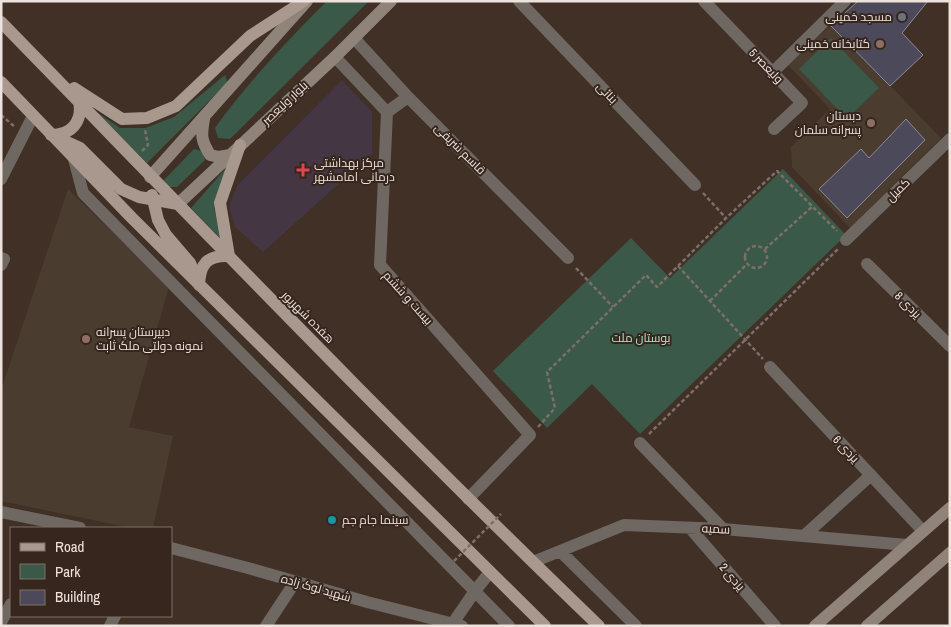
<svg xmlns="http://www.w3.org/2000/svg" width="951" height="627" font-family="'Archivo Narrow',Cairo,sans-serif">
<rect width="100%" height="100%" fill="#403026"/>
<!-- education -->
<path fill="#4a3c2f" d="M831 25 941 138 850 228 792 167 791 147 830 109 787 64Z
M68 189 169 287 129 427 173 436 153 528H131L1 501V390Z"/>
<!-- medical -->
<path fill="#453644" d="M342 80 372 112V154L263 252 235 227 229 207 237 186Z"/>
<!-- green -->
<path fill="#3a5949" d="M327 1H369L230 139 218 138 215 128C247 83 288 40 327 1Z
M831 38 879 88 847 119 799 69Z
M225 75 227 80 226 84 147 163 95 111 120 128H145L174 117Z
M194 149 202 151 205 160 177 187H168L164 180Z
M227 167 215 202 214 208 223 241 191 208Z
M783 169 846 235 640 434 592 384 547 428 493 371 631 238 670 278Z"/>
<!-- building -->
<path fill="#4b495a" stroke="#8b899d" d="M858 1H928L902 33 923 55 890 86 831 26Z
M906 119 925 140 847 218 819 189 861 149 869 158Z"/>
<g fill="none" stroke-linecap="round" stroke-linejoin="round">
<!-- path -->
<path stroke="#7d6f67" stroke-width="2.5" stroke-dasharray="4 2.5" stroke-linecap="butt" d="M1 115 15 127
M142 151 148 145 145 130
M703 193 726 218
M745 257a11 11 0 1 1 22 0a11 11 0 1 1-22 0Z
M765 249 813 206
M678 266 763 359
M576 268 613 307
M710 301 747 264
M538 427 555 408 547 372 646 275 657 287 726 218 777 171 837 231
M649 434 838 249"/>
<!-- street -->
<path stroke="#6f6761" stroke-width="12" d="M519 1 695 185
M704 1 802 103 774 129
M354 38 408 97 568 258
M335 57 387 112 380 265 530 435 468 499
M772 73 845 1
M387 112 408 97
M74 159 83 193 509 626
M1 179 33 116
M846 240 950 139
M1 258 4 259 1 265
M867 264 950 346
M770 367 923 531
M640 443 723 529
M1 512 80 528
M690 528 775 626
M805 535 871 475
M171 548 248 568 367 602 462 626
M560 551 636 626
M533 562 624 525 723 529 907 545
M1 622 11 604
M110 626 115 616
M266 626 295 582
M451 626 475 591 490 572"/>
<!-- secondary -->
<path stroke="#8f837a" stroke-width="12" d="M204 119C201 136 201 140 210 155L219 157 230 155
M150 177 307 1
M178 204 335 57 391 1
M815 626 950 508
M867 626 950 553"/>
<!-- primary -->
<path stroke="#a8988d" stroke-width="12" d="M1 22C199 225 395 430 599 626
M1 82 132 218 545 626
M74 88 122 119 147 118 176 106 250 36 304 1
M51 135C72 135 83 121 79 101
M58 138 80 148 121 189 139 197 178 204
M152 195 158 220 166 235 190 263 197 279
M199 285C200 264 207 255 229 256L220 203 240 145"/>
<!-- path-bridge -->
<path stroke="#7d6f67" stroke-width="2.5" stroke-dasharray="4 2.5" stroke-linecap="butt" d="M454 561 501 514"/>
</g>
<!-- markers -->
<circle fill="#6b7280" stroke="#36261d" stroke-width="2" cx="902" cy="17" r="5"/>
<g fill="#8d6e63" stroke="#36261d" stroke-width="2">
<circle cx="880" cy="44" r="5"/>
<circle cx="871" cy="123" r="5"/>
<circle cx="86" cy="339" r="5"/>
</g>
<path fill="#e0444e" stroke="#36261d" stroke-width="2" d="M300.5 162.5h5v5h5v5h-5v5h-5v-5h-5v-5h5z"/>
<circle fill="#0f9aa8" stroke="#36261d" stroke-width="2" cx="332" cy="520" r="5"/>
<g text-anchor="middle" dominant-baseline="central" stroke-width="4" stroke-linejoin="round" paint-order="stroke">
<!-- poi labels -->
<g font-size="12" fill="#ede2dc" stroke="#36261d" text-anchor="end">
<text x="892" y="17">مسجد خمینی</text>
<text x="870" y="44">کتابخانه خمینی</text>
<text x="861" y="116">دبستان<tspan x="861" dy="14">پسرانه سلمان</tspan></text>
<text x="314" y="163" text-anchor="start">مرکز بهداشتی<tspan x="314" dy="14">درمانی امامشهر</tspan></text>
<text x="96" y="332" text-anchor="start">دبیرستان پسرانه<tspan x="96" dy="14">نمونه دولتی ملک ثابت</tspan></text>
<text x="342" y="520" text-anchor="start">سینما جام جم</text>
</g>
<!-- street labels -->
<g font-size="12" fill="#ede2dc" stroke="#36261d">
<text transform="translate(766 66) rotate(46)">ولیعصر 5</text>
<text transform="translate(607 93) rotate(46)">بنائی</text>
<text transform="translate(285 103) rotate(-43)">بلوار ولیعصر</text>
<text transform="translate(460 149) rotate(45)">قاسم شریفی</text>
<text transform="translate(898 190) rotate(-44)">کمیل</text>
<text transform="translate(408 298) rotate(48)">بیست و ششم</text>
<text transform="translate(908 305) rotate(45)">یزدی 8</text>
<text transform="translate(308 317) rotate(45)">هفده شهریور</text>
<text transform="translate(846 449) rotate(47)">یزدی 6</text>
<text transform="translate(716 529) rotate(3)">سمیه</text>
<text transform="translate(732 577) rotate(49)">یزدی 2</text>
<text transform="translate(316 588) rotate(16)">شهید لوک زاده</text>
</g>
<!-- park labels -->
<g font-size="12" fill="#a6eac7" stroke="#36261d">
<text x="641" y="338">بوستان ملت</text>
</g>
</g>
<!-- border -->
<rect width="951" height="627" fill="none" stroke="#ede2dc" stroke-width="5"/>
<!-- legend -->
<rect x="10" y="527" width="162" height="90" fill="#36261d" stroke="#7f7169"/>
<rect x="20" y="543" width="25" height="8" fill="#a8988d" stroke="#7f7169"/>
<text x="55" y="552" font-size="15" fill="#ede2dc">Road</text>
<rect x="20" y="564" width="25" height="15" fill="#3a5949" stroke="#7f7169"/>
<text x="55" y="577" font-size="15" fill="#ede2dc">Park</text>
<rect x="20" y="590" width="25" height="15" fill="#4b495a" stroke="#7f7169"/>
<text x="55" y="602" font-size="15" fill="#ede2dc">Building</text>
</svg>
